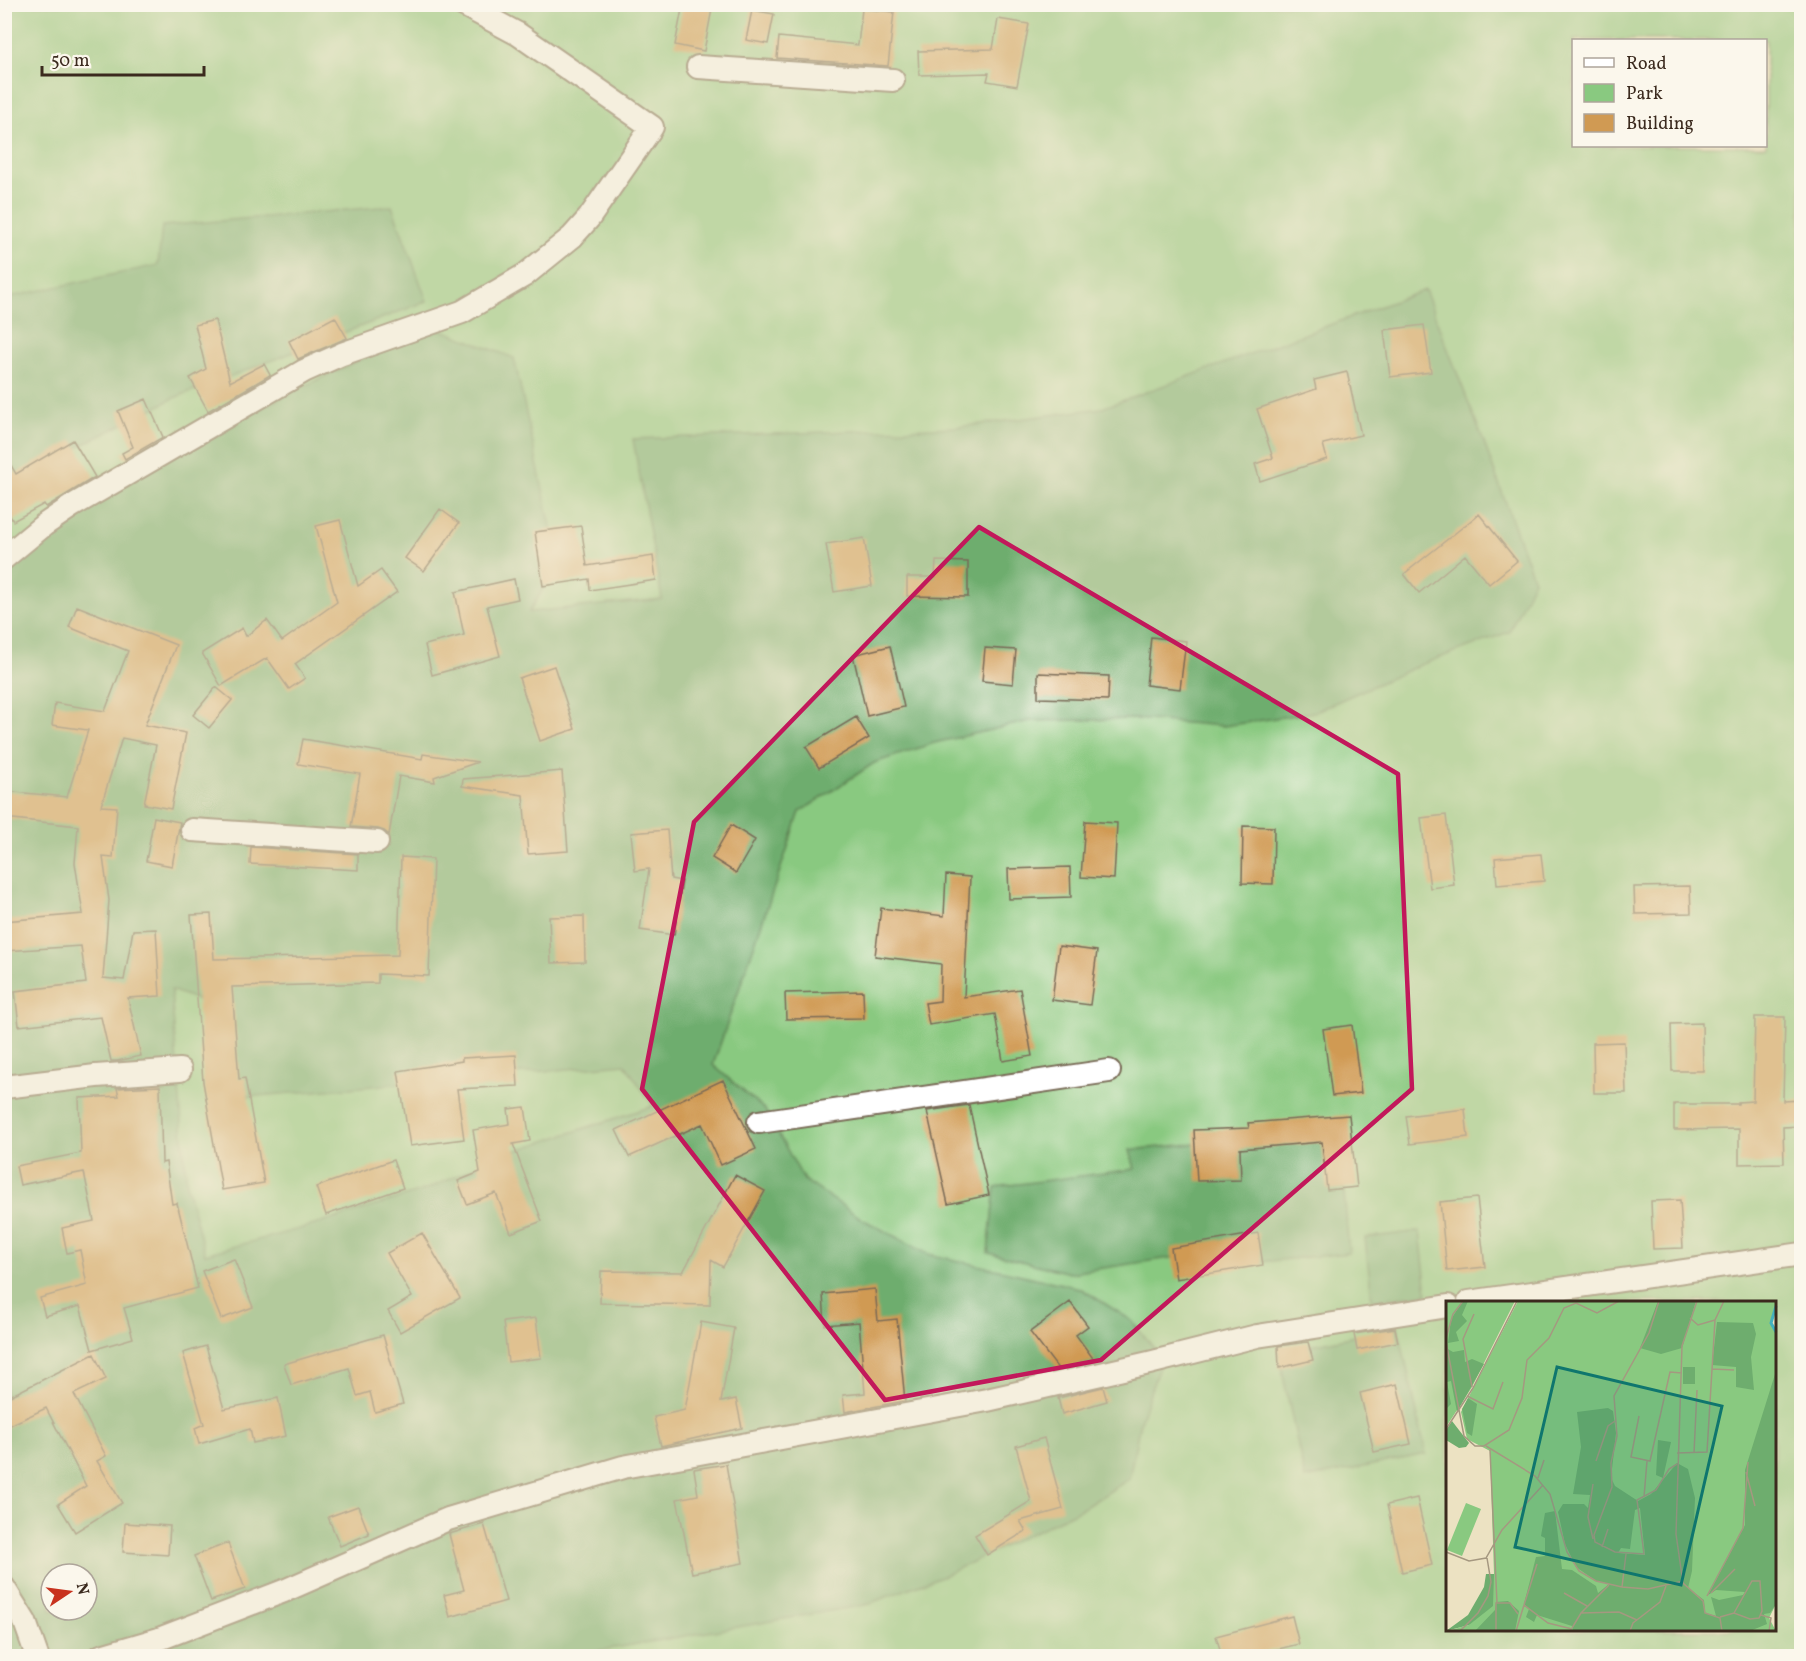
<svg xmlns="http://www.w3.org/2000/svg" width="1806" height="1661" font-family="Vollkorn,serif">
<rect width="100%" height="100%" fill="#fbf7ec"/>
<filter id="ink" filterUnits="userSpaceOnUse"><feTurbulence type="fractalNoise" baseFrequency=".0167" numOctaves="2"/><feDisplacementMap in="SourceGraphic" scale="12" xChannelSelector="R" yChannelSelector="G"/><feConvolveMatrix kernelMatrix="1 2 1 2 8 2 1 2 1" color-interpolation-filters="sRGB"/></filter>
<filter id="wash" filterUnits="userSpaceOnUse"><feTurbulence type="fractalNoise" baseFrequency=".008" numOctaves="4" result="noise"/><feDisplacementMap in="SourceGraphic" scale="24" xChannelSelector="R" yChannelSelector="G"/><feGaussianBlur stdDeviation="1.35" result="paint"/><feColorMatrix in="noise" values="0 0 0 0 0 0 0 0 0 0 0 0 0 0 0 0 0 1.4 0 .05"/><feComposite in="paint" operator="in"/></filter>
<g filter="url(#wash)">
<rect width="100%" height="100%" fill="#ece2c2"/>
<!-- green -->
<path fill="#89c980" stroke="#627a4f" stroke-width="1.5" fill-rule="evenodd" d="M5 5H1801V1656H5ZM1574 40H1766V146H1574ZM1448 1302H1774V1630H1448ZM51 1574H87V1610H51Z"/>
<!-- forest -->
<path fill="#6ead6e" stroke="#546c46" stroke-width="1.5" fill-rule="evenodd" d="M392 206 427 301 174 398 18 478H5V298L158 265 162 226Z
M1425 290 1483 440 1534 580 1509 632 1420 665 1314 712 1224 726 1135 719 1030 721 934 743 874 763 800 812 713 1065 765 1110 804 1180 864 1220 928 1254 1080 1288 1131 1320 1162 1358 1140 1422 1129 1479 1085 1507 947 1574 865 1605 579 1654 559 1656H5V568L43 532 144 468 298 389 432 326 514 358 559 563 529 612 662 599 633 439 959 427 1102 408ZM171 990 219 1008 233 1098 625 1064 653 1106 505 1154 427 1189 318 1224 205 1254 187 1187ZM51 1574H87V1610H51Z
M1339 1130 1349 1253 1251 1263 1250 1246 1070 1273 988 1253 995 1187 1135 1169 1130 1150Z
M1420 1231 1427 1294 1372 1300 1365 1238Z
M1398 1327 1426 1454 1305 1479 1278 1352Z"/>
<g id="blocks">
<!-- building -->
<path fill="#d09a53" d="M683 4H713L704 51 675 45Z
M862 9 894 12 888 66 777 58 779 37 858 45Z
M752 10 774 14 768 44 746 40Z
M998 19 1029 24 1017 86 987 81 989 73 919 75 918 51 993 49Z
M335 317 347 338 298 359 289 341Z
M215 320 230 382 264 364 270 375 208 411 190 378 206 369 195 325Z
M1424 325 1431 372 1390 377 1384 330Z
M1347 372 1361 435 1323 444 1327 459 1260 481 1255 464 1273 458 1257 409 1316 389 1314 380Z
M146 399 163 437 125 459 122 453 133 447 118 411Z
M73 440 95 477 46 507 44 504 13 521 4 506V453L16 474Z
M440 509 459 523 424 571 405 558Z
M1479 514 1517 561 1489 584 1465 555 1419 593 1404 574Z
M340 520 358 586 381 570 397 592 295 664 305 678 289 689 267 658 221 686 202 653 242 628 246 636 267 620 282 641 337 602 316 526Z
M581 526 587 566 653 556 656 580 590 590 589 579 543 586 535 532Z
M864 538 872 586 834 592 826 544Z
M936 561 968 562V597L907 596V577H935Z
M514 579 518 599 487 606 500 656 432 675 425 645 464 635 455 592Z
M77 606 176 645 145 725 186 733 171 809 144 804 156 745 122 738 101 806 117 807 113 858 103 857 109 900 103 978 124 980 133 930 156 929 160 996 128 998 141 1056 117 1061H111L101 1017 19 1026 15 991 86 983 81 946 5 951 4 921 83 914 75 863 78 826 4 818V791L67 797 88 730 52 725 55 703 105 711 128 651 69 627Z
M1151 637 1186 641 1180 689 1146 685Z
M890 646 904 707 867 716 853 655Z
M985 648 1016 650 1013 684 982 681Z
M554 666 575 729 540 741 519 678Z
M1038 673 1109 676 1108 700 1038 698Z
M216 687 232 700 209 728 193 715Z
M856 717 869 738 819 768 806 747Z
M303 739 422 759 423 754 478 762 434 777 435 782 399 776 389 835 384 831 378 829 351 827 360 774 298 764Z
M562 771 568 851 528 854 523 795 462 786 463 779Z
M1446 815 1454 885 1430 888 1421 818Z
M154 817 180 822 172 866 146 861Z
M1085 821 1117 823 1114 879 1081 877Z
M731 825 755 840 736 873 712 858Z
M1243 826 1274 827 1273 884 1242 883Z
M667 830 671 879 682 881 674 935 640 930 649 869 635 871 631 833Z
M251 847 358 854V870L250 864Z
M1541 854 1544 881 1497 885 1495 858Z
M401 857 433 859 429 976 378 974V983L232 987 239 1079 245 1078 264 1183 222 1190 203 1082 191 915 211 914 214 959 398 955Z
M1070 867 1071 897 1009 899 1008 869Z
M946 875 970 877 964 997 1020 989 1032 1056 1003 1061 995 1014 929 1025 925 1003 940 1001 941 964 875 956 881 908 944 916Z
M1690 886 1691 913 1635 914 1634 887Z
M584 916 585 962 551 963 549 917Z
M1059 946 1097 951 1090 1005 1052 1000Z
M863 991 864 1018 786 1019 785 993Z
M1755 1017H1785L1783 1101 1802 1100V1126L1783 1127 1784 1163 1739 1164V1129L1674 1130V1104H1738V1102L1753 1101Z
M1702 1023 1703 1071H1672L1671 1024Z
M1352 1025 1361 1093 1332 1096 1323 1029Z
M1624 1042 1626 1093H1594L1593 1043Z
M516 1055 518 1086 457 1089 464 1139 410 1146 398 1071 462 1061V1058Z
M723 1080 756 1149 721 1165 702 1124 629 1157 616 1130Z
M160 1086 162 1163 166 1162 172 1204 177 1203 198 1288 124 1308 133 1338 92 1350 80 1306 45 1316 40 1298 87 1285 80 1250 67 1253 62 1228 94 1221 84 1172 20 1185 16 1166 81 1153 79 1098 119 1096 117 1088Z
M969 1105 989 1195 948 1204 927 1111Z
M525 1107 530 1141 513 1144 542 1221 511 1233 496 1193 467 1204 458 1181 480 1172 473 1130 510 1124 508 1109Z
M1465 1109 1468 1137 1410 1144 1406 1116Z
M1349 1115 1357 1187 1327 1190 1322 1142 1240 1149 1241 1180 1197 1181 1194 1130 1249 1128 1248 1123Z
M393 1160 403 1188 326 1215 316 1187Z
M735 1175 765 1191 723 1267 711 1260 710 1305 600 1303 601 1271 683 1272Z
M1477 1198 1485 1267 1447 1271 1440 1202Z
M1680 1200 1683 1248 1653 1249 1651 1201Z
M422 1233 460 1298 400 1332 388 1311 412 1297 387 1253Z
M1258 1233 1263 1265 1176 1279 1171 1248Z
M234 1259 253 1307 221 1319 202 1271Z
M875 1289 878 1321 897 1319 905 1401 845 1412 843 1395 865 1393 859 1322 825 1325 823 1294Z
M1070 1302 1088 1326 1076 1335 1095 1361 1059 1370 1030 1332Z
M536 1318 541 1358 508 1362 503 1322Z
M701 1322 734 1328 721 1402 736 1399 742 1428 661 1446 654 1417 685 1410Z
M1395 1328 1398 1342 1357 1350 1354 1334Z
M383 1335 403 1404 375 1412 370 1392 357 1396 349 1368 291 1385 284 1364Z
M1308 1342 1313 1360 1279 1368 1278 1346Z
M206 1346 224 1409 278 1398 286 1436 253 1443 250 1429 199 1444 195 1428 204 1424 183 1353Z
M94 1354 106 1379 74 1394 106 1456 97 1461 122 1503 75 1532 58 1504 86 1486 46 1408 4 1428V1399Z
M1397 1384 1411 1444 1374 1452 1360 1393Z
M1103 1387 1107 1401 1062 1414 1058 1398Z
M1044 1438 1063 1509 1020 1521 1026 1531 987 1555 975 1535 1031 1501 1016 1446Z
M726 1464 743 1563 692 1573 677 1499 698 1495 694 1469Z
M1417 1498 1432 1565 1402 1572 1387 1505Z
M358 1506 369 1534 340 1546 328 1517Z
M125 1523 170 1526 168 1555 123 1552Z
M484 1524 506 1601 450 1617 444 1595 464 1590 449 1534Z
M228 1543 245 1589 211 1601 194 1556Z
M1292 1616 1299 1644 1250 1656H1222L1216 1636Z"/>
</g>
</g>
<g filter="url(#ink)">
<use href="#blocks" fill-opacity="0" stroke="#796a57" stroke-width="1.5"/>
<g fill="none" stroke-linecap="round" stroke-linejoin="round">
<defs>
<path id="street" d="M698 67 893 80
M4 558 44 525 72 506 304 371 342 354 462 312 525 275 572 237 589 218 652 127 518 34 462 4
M192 830 377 842
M4 1087 96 1076 180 1070
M759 1122 1109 1071
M1469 1302 1802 1254
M4 1588 25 1622 37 1656
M101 1656 159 1639 284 1591 448 1519 623 1467 987 1400 1149 1363 1257 1336 1448 1306"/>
</defs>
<!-- street casing -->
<use href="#street" stroke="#796a57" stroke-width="26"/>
<!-- street -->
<use href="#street" stroke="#fff" stroke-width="22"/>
</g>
</g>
<!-- marked area -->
<path d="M0 0H1806V1661H0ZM979 527 1398 774 1412 1089 1101 1360 885 1400 642 1089 694 822Z" fill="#ece2c2" fill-opacity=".55" fill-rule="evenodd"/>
<path fill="none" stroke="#c2185b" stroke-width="4.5" stroke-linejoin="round" d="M979 527 1398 774 1412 1089 1101 1360 885 1400 642 1089 694 822Z"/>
<!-- overview -->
<g transform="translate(1446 1301)">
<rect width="330" height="330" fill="#ece2c2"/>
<path d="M0 0H69L26 86 0 126ZM72 0H330L325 22 330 31V303L323 317 330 330H1L23 324 48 273 44 150 21 138 15 111ZM20 202 35 208 16 255 1 249Z" fill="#89c980"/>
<path d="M17 0H22L16 14 21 20 10 31 13 40 2 42 5 18ZM212 0H250L236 47 215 53 194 47ZM271 21 307 22 310 33 305 56 308 89 290 86V66L266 64ZM0 47 7 51 18 49 19 61 26 58 38 63 11 111 5 80 1 81 5 103 0 108ZM237 66H249V83H237ZM330 70V303L324 312 318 313 321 323 304 330H127L126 325 91 314 88 321 80 316 83 308 78 303 90 256 99 255V237L95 235 99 212 109 210 116 268 126 269 150 285 152 292 163 283 150 280 130 266 119 243 112 211 117 203H138L142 207 144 194 127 193 135 146 131 111 162 107 167 110 170 132 165 177 169 185 192 200 205 193 231 162 242 168 249 197 246 270 242 287 258 299 259 312 270 315 265 296 273 299 297 294 299 291 270 289 262 294 299 224V169ZM194 207 199 254 172 252 175 247 184 248 189 209ZM22 97 31 103 26 135 21 132 16 108ZM6 120 23 142 20 146 13 147 0 139V129ZM212 139 225 141 217 177 210 174ZM40 273H48L47 305 23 324 0 330 22 314 38 286ZM62 300 73 310 69 330H29L49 309 50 301Z" fill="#6ead6e" fill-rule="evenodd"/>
<path fill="none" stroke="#43b1be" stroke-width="3" d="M330 5 325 22 330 31"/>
<path fill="none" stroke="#a59880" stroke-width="1.5" d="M213 0 203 32 168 95 171 135 165 162 166 186 148 234 149 241 169 251 198 253 191 199 210 189 223 168 231 163M251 0 236 45 230 233 237 282 257 300 259 312 274 317 276 330M244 17 252 24 269 19M0 37 7 13 17 0M0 41 18 135 29 145H38L63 129 76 97 81 59 103 37 118 7 130 2 151 12 173 0M266 68 288 69M26 86 17 38 28 13M21 95 47 108 57 81M193 115 185 156 204 160 224 71 236 72M0 128 27 87 71 0M40 145 89 175 104 193 121 251 133 270 150 280 176 286M44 149 51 302M231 152 261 151 269 19 278 0M248 152 251 89M150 160 162 125 169 120M300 171 309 205M92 177 98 159M147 183 142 216 147 238M198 196 201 160M156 246 162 228M0 251 23 260 40 257 56 229 97 184M180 253 176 286 202 288 237 280M118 292 141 305M265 292 289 268M261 295 297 227 302 161M78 304 91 263M135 312 173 311 191 319M315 314 325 317 323 330M274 316 288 312 304 318 313 317 316 310 314 280H306L288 312M126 327 135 312 163 284M14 330 32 312 42 295 45 281 41 257M50 330V302H64L72 313M70 330 78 304 102 322 126 328M184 330 187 322 214 301 220 285"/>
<path fill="#0f766e" fill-opacity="0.15" stroke="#0f766e" stroke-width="3" d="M111 66 276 105 235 284 69 246Z"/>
<rect width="330" height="330" fill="none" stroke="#3b2a1e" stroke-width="3"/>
</g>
<!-- margin -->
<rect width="1806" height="1661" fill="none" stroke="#fbf7ec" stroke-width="24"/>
<!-- legend -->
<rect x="1572" y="39" width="195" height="108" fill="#fbf7ec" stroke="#aea59a" stroke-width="1.5"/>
<rect x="1584" y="58" width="30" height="9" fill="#ffffff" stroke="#aea59a" stroke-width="1.5"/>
<text x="1626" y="69" font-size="18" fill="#3b2a1e">Road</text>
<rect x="1584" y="84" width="30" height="18" fill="#89c980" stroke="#aea59a" stroke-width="1.5"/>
<text x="1626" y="99" font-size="18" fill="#3b2a1e">Park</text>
<rect x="1584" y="114" width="30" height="18" fill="#d09a53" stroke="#aea59a" stroke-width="1.5"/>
<text x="1626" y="129" font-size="18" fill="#3b2a1e">Building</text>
<!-- north arrow -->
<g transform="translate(69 1592) rotate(77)"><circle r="28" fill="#fbf7ec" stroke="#aea59a" stroke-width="1.5"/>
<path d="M0-4.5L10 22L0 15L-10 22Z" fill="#c8321e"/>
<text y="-9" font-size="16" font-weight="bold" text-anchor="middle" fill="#3b2a1e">N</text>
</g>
<!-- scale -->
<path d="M42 66v9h162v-9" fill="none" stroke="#3b2a1e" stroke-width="3"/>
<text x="51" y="66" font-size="18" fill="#3b2a1e" stroke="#fbf7ec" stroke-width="4.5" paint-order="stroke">50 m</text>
</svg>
